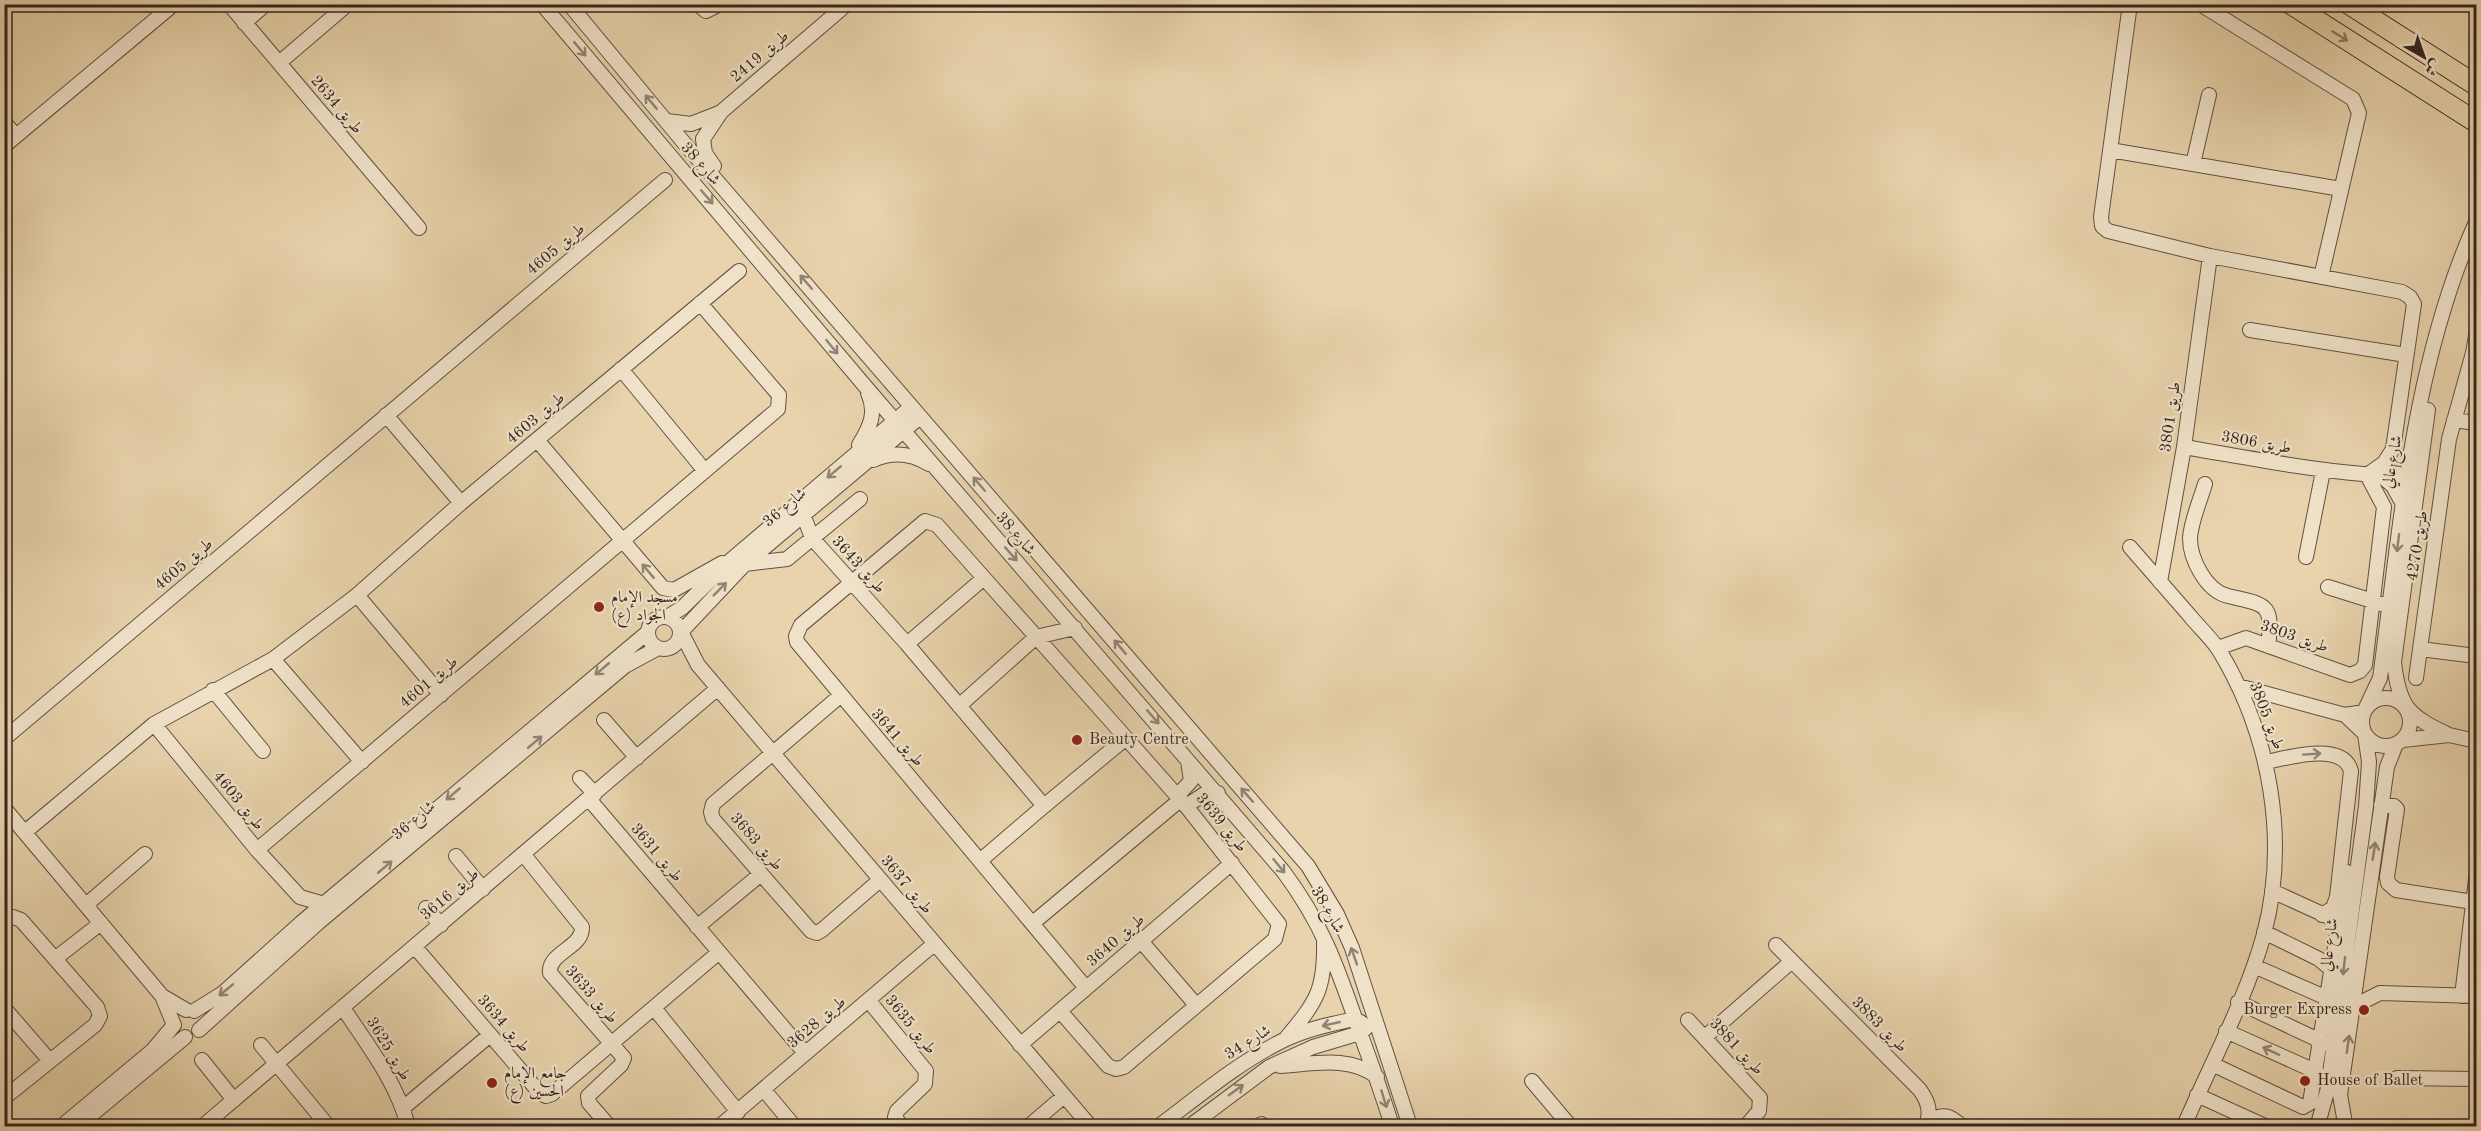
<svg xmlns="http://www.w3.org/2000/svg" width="2481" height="1131" font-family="'Old Standard TT',Amiri,serif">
<rect width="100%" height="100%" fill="#e8d3ac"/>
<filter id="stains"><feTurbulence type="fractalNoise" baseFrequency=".00333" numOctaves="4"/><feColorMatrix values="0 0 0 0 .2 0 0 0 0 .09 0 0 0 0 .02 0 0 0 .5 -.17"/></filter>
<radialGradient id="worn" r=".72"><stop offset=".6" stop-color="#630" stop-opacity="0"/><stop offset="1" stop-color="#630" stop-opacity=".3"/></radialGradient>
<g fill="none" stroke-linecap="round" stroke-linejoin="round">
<defs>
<path id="minor" d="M229 4 419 228
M542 4 865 386 1283 871C1322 923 1337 966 1358 1027 1370 1060 1382 1093 1392 1126
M569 4 685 144 1308 866 1337 914 1352 948 1410 1126
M697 4 706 11 720 4
M2130 4 2101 217 2102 226 2108 231 2210 256 2402 292 2410 297 2414 304 2393 449 2384 463 2367 475 2384 507 2365 665 2360 671 2350 675 2246 638 2218 648
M2200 4 2353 99 2359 113 2321 277
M244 23 266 4
M279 63 348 4
M667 121 691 124 719 113
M4 122 16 136
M4 146 174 4
M2110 150 2341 189
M2193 164 2209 95
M714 166 705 153 703 139 721 112 847 4
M2250 330 2406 355
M2476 336 2473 353 2476 355
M621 369 705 471
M2428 410 2394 662C2399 708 2409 716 2449 735
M386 415 461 503
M920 417 745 564 681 632 698 665 1090 1126
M2454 420 2476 423
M537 440 663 588 674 590 722 563
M859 445C870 427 877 413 868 393
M2184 447C2244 457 2303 469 2363 474 2380 476 2398 467 2411 481
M873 460C893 451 911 453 929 464
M2379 474 2393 486 2403 504
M2205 484C2200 501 2191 521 2190 538 2190 559 2206 591 2228 596 2265 605 2274 602 2268 646
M803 514 812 538 907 644 1044 806 981 860
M2130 547C2150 570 2170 593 2190 616 2199 627 2211 638 2219 650 2270 734 2289 839 2264 934 2246 1000 2211 1063 2184 1126
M2306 557 2323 471
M745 564 787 559 860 499
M984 578 937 525 925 521 801 625 796 636 797 642 1086 988
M2160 582 2184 447 2210 256
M2328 587 2382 604
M357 595 441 695
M648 633a16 16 0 1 1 32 0a16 16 0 1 1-32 0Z
M667 617 682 608 732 559 911 407
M907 644 984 578 1126 738
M2420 649 2476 656
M273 659 362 762
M2416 678 2449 439 2473 353
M2238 686 2345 715 2364 712 2380 678C2401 525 2412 365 2476 222
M213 690 263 751
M840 696 713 804 711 812 713 819 811 931 817 933 822 930 880 880
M2362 722a24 24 0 1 1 48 0a24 24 0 1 1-48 0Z
M959 706 1036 637 1075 628
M604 720 637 758
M154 724 257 850 300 897 324 904
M4 739 665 180
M2403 740 2449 735 2476 741
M2266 762C2287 758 2343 741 2351 771L2337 897 2333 908 2322 915
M580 778 595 794
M1177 796 1191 781 1188 761
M589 799 805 1053
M2381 805 2394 806 2397 809 2387 877 2388 883 2396 890 2473 902
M1044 806 1126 738 1186 806 1279 924 1275 939 1124 1067 1116 1069 1108 1066 1060 1011
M1186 806 1206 793H1218
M4 808 162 996 186 1010
M25 832 154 724 273 659 357 595 461 503 739 271
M257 850 778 409 779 395 700 303
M524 855 582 927C583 948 548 952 550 973L624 1058 621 1065 588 1096 589 1103 609 1126
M456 856 483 889
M2272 891 2329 917
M86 905 145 854
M426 908 441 925
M4 920 13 917 21 920 97 1007 100 1016 95 1025 4 1098
M1034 922 1180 800
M697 927 761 874
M2264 932 2319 959 2331 969
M1141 941 1196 1005
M1776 945 1920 1090C1928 1101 1932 1114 1925 1126
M415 947 540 1093 546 1096 552 1094 718 953
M56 958 101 923
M2254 966 2327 998
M2462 996 2476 879
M869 1001 926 1071 925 1084 897 1111 895 1117 901 1126
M2238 1002 2329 1045
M2354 1006 2380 993 2476 996
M4 1008 50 1061
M343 1008C368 1045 397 1083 408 1126
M654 1008 738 1112
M194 1011 223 993 302 922 648 632
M1688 1020 1760 1098 1759 1111 1746 1126
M199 1030 319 922 625 666 658 648
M2226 1031 2317 1072
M1287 1037C1317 1001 1325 989 1324 942
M1705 1037 1792 961
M261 1045 328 1126
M1020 1045 1232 863
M202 1060 234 1100
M2212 1064 2303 1107 2310 1103 2347 872
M1280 1066C1313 1064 1350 1055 1377 1077
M2397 1078 2476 1079
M1532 1081 1570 1126
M764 1090 794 1126
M2197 1095 2265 1126
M403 1108 490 1035
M1929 1121C1943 1113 1950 1115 1961 1126
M2345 1123 2340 1095 2387 767 2396 744
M1261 1124 1264 1126
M2318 1124 2328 1088 2366 806 2369 762 2365 734 2345 715
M62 1126 152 1051 174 1025 162 996
M78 1126 185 1037
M203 1126 718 688
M720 1126 934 944
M1029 1126 1064 1096
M1159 1126C1199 1096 1239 1062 1284 1040 1307 1029 1331 1024 1355 1019L1362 1023
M1190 1126 1269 1067 1313 1047 1360 1033 1366 1028"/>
<path id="highway" d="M2291 4 2476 122
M2349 4 2476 85"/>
</defs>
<!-- minor casing -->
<use href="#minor" stroke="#615143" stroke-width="16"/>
<!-- highway casing -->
<use href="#highway" stroke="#342620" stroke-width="22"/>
<!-- minor -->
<use href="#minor" stroke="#f0e2c9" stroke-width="14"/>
<!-- highway -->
<use href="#highway" stroke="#e8d3ac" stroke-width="20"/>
</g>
<!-- one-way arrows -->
<defs><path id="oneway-shaft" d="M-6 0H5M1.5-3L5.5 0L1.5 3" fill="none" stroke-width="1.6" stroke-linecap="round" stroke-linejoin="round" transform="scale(1.5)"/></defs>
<use stroke="#8e7c66" href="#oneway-shaft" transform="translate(2340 36) rotate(32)"/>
<g stroke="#928474">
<use href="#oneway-shaft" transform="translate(580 49) rotate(50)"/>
<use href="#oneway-shaft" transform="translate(651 102) rotate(-130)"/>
<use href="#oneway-shaft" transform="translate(707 197) rotate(49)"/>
<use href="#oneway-shaft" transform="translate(806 282) rotate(-131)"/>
<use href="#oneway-shaft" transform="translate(832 347) rotate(51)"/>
<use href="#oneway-shaft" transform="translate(834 472) rotate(140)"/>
<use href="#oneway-shaft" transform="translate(979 484) rotate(-131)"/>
<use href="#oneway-shaft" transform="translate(2398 543) rotate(97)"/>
<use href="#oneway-shaft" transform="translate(1011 554) rotate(49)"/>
<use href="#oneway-shaft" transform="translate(648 571) rotate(-130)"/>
<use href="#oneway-shaft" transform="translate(720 589) rotate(-45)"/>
<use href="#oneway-shaft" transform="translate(1120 647) rotate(-130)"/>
<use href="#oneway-shaft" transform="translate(602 669) rotate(140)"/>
<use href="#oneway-shaft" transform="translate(1153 717) rotate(49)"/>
<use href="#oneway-shaft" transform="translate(535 742) rotate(-40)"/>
<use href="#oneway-shaft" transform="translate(2312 754) rotate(-4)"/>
<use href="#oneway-shaft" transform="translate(453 794) rotate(140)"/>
<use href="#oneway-shaft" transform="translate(1247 795) rotate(-131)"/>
<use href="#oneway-shaft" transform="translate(2374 851) rotate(-81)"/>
<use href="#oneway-shaft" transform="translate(1279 866) rotate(51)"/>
<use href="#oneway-shaft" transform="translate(385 867) rotate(-40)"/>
<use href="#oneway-shaft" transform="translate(1354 956) rotate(-109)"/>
<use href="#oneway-shaft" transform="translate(2344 966) rotate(97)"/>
<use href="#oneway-shaft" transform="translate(226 990) rotate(141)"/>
<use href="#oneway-shaft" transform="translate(1331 1024) rotate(167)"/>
<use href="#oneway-shaft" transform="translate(2348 1044) rotate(-82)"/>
<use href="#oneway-shaft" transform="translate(2271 1051) rotate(-155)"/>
<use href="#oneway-shaft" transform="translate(1236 1090) rotate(-35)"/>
<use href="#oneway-shaft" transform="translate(1384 1099) rotate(73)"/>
</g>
<!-- markers -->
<g fill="#8f2418" stroke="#f0e2c9" stroke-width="2">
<circle cx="599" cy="607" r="6"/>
<circle cx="1077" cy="740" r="6"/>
<circle cx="2364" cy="1010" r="6"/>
<circle cx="2305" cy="1081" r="6"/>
<circle cx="492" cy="1083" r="6"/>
</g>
<g text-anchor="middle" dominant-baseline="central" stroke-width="4.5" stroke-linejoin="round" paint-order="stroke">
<!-- street labels -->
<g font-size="16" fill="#342620" stroke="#f0e2c9">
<text transform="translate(760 57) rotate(-40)">طريق 2419</text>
<text transform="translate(336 105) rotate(50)">طريق 2634</text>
<text transform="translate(700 164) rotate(49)">شارع 38</text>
<text transform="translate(556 250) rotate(-40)">طريق 4605</text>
<text transform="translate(2171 417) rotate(-82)">طريق 3801</text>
<text transform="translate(536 419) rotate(-40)">طريق 4603</text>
<text transform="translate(2256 443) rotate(10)">طريق 3806</text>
<text transform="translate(2393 462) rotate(-80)">شارع عالي</text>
<text transform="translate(785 508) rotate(-40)">شارع 36</text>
<text transform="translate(1015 534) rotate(49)">شارع 38</text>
<text transform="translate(2418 546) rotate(-81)">طريق 4270</text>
<text transform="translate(184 565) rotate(-40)">طريق 4605</text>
<text transform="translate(858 565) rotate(48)">طريق 3643</text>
<text transform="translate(2294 637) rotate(19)">طريق 3803</text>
<text transform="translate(429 683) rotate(-40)">طريق 4601</text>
<text transform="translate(2266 716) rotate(69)">طريق 3805</text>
<text transform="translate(897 738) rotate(49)">طريق 3641</text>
<text transform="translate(238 801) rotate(51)">طريق 4603</text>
<text transform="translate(414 821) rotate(-40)">شارع 36</text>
<text transform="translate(1221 823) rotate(51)">طريق 3639</text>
<text transform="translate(756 842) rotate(49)">طريق 3683</text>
<text transform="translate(656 853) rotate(50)">طريق 3631</text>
<text transform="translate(906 885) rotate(50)">طريق 3637</text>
<text transform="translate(450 895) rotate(-40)">طريق 3616</text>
<text transform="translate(1327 910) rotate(60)">شارع 38</text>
<text transform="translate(1116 941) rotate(-41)">طريق 3640</text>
<text transform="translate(2330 945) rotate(-83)">شارع عالي</text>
<text transform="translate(591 995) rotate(49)">طريق 3633</text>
<text transform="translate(817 1023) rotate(-40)">طريق 3628</text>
<text transform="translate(503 1024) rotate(49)">طريق 3634</text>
<text transform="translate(910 1025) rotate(51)">طريق 3635</text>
<text transform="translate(1879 1025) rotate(45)">طريق 3883</text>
<text transform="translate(1248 1043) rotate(-32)">شارع 34</text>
<text transform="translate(1736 1047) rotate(47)">طريق 3881</text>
<text transform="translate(388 1049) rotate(59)">طريق 3625</text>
</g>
<!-- poi labels -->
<g font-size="16" fill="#342620" stroke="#f0e2c9" text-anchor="start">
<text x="611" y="598">مسجد الإمام<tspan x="611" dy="18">الجواد (ع)</tspan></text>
<text x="1089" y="740">Beauty Centre</text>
<text x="2352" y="1010" text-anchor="end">Burger Express</text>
<text x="504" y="1074">جامع الإمام<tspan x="504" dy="18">الحسين (ع)</tspan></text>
<text x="2317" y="1081">House of Ballet</text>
</g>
</g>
<!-- margin -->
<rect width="2481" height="1131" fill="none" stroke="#e8d3ac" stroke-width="24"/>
<rect x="6" y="6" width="2469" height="1119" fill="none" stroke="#342620" stroke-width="3"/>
<rect x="12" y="12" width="2457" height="1107" fill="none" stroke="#342620" stroke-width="1.5"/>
<!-- north arrow -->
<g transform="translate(2424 57) rotate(140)" stroke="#f0e2c9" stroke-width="4.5" paint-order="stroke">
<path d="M0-4.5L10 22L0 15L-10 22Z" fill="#342620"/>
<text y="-9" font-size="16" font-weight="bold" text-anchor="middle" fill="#342620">ش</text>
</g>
<rect width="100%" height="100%" filter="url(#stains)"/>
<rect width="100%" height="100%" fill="url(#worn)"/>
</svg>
